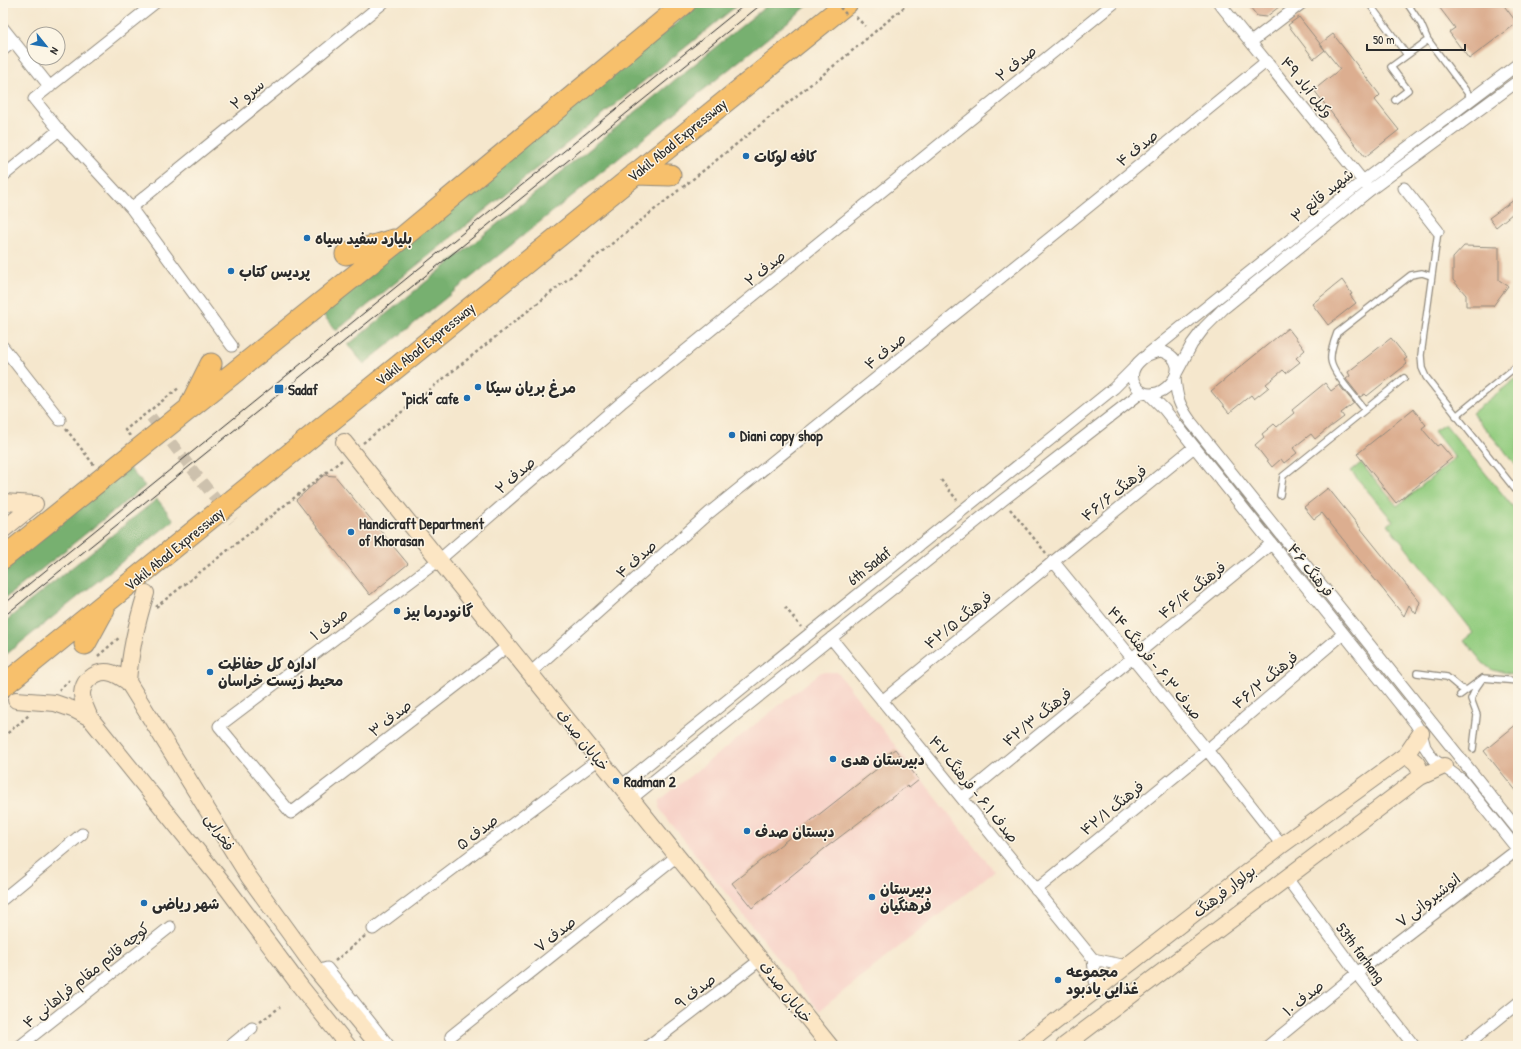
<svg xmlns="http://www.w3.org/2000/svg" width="1521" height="1049" font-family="'Patrick Hand','Playpen Sans Arabic',sans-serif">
<rect width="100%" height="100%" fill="#fcf5e5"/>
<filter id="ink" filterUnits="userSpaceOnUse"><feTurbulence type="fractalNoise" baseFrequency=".025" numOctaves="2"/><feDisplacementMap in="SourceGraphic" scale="8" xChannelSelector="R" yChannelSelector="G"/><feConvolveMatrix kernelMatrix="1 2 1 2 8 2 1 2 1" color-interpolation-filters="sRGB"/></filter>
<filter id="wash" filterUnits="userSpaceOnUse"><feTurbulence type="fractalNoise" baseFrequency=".012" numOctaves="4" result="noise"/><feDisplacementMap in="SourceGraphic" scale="16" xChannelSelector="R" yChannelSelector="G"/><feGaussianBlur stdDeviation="0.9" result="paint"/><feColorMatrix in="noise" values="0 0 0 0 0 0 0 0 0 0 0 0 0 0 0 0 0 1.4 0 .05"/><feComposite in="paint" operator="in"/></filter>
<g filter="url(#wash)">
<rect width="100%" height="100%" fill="#f5e7cd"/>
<!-- built -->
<path fill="#f7d1c7" d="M821 672H837L994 871 819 1011 659 808 660 800Z"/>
<!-- green -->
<path fill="#94cd81" stroke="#607c56" d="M1518 377V467L1472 413Z
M1445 424 1518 513V675L1492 670 1483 663 1464 640 1473 633 1388 525 1393 521 1351 471 1361 463 1397 506 1455 458 1434 431Z"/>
<!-- forest -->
<path fill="#77b06f" stroke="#516e4d" d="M701 3H740L336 331 321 312Z
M770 3H811L364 364 348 345Z
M129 468 145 486 3 600V569Z
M157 499 174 520 3 657V623Z"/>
<g id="blocks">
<!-- building -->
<path fill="#dcae90" d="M1247 3H1284L1266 17 1257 16Z
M1436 3H1502L1517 23 1469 59 1449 32 1455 28Z
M1299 17 1325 50 1314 59 1288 25Z
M1333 34 1380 95 1375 100 1399 130 1365 157 1314 90 1340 69 1320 44Z
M1518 197V209L1496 227 1489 218Z
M1464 246 1499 247V280L1508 286 1493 306H1466V295L1453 280V258Z
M1342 280 1352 294 1350 295 1356 303 1328 325 1312 304Z
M1288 328 1305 350 1296 358 1300 362 1286 373 1283 370 1266 384 1269 387 1254 399 1251 395 1229 413 1211 391Z
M1391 338 1407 358 1404 360 1407 364 1367 396 1365 394 1360 397 1346 379 1350 376 1348 372Z
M1325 383 1331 391 1339 385 1354 403 1341 413 1344 417 1332 426H1331L1315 439 1311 434 1293 448 1297 453 1284 463 1281 459 1272 467 1255 445 1264 437 1262 434 1274 424 1277 427 1294 413 1292 410Z
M1413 409 1426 425 1422 428 1424 431 1437 446 1440 444 1452 458 1396 503 1357 454Z
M324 475 335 476 408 564 370 595 296 500Z
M1328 488 1420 602 1416 614 1409 605 1404 616 1322 513 1314 519 1304 507Z
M1518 723V793L1484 751Z
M895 749 919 780 909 788 907 786 824 849 752 908 732 883 887 761 884 757Z"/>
</g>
</g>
<g filter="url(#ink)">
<use href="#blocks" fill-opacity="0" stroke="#90897c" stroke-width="1"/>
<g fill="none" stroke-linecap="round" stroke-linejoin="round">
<!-- street-tunnel -->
<path stroke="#cdc1ad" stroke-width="11" stroke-dasharray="11 5.5" stroke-linecap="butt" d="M151 417 233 521"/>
<defs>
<path id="lane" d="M1375 3 1371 6 1407 55
M1407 3 1421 24 1428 40 1472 99
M1395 100 1408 90 1391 67 1428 40
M1438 231 1421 355 1422 368 1426 377 1518 493
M1365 410 1404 378
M1456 416 1518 365
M1280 495 1283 476 1365 410C1357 399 1332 373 1331 360 1330 351 1334 341 1337 333L1411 275 1422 273 1431 276
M1417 673 1447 677 1460 688 1467 690
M1460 695 1483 678 1518 681
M1473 749 1477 715 1471 699 1476 688 1483 678"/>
<path id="street" d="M155 3 34 99 59 130 131 208 232 346
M1219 3 1367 186
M3 28 50 87
M1251 42 1302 3
M3 50 14 41
M3 176 59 130
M1404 188 1438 231
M131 208 383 3
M3 347 60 420
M1161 351C1202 364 1154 413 1136 386 1124 369 1145 353 1161 351Z
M1148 354 1363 181 1518 64
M1177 372 1192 344 1204 328 1223 309 1370 190 1518 81
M1175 378C1177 399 1179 405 1191 422L1518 830
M1149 394 1164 409 1415 723 1421 733 1425 747 1433 759 1462 780 1518 850
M1053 561 1207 750 1282 845
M831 638 1093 959 1096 990
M508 646 291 813 219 726 439 560 621 403 1114 3
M530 673 709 513 1066 225 1267 61
M882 701 1194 447
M621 786 1114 388 1135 367
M962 798 1271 544
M631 799 1003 500 1142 392
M1286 877 1357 973 1414 1046
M1036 890 1207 750 1343 634
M3 899 82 834
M373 929 599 759
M1093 959 1127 966
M317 971 327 968 389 1046
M451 1036 677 856
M20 1046 170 927
M230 1046 252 1028
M648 1046 760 960
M1268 1046 1357 973 1517 850
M1465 1046 1518 1003"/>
<path id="secondary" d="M344 442 830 1046
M3 502 35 504
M3 530 35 504
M146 593C137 622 130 651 128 682L249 877 317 971 379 1046
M16 700 55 703 75 710 90 718 227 888 300 986 348 1046
M90 718C87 710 82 702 82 694 82 689 85 682 89 679 103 667 114 672 128 682
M1406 755C1415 761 1421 765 1420 777
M1024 1046 1282 845 1406 755 1421 733
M1064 1046 1420 777 1444 766"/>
<path id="highway" d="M635 174 670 175
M346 254 393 240
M191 404 211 364
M3 558 403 237 685 3
M85 644 104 609
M3 686C285 459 565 230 847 3"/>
</defs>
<!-- lane casing -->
<use href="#lane" stroke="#90897c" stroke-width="8"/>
<!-- street casing -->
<use href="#street" stroke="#90897c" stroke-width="13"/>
<!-- secondary casing -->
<use href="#secondary" stroke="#90897c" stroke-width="18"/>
<!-- highway casing -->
<use href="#highway" stroke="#90897c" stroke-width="23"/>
<!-- path -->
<path stroke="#90897c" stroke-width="2.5" stroke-dasharray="3 3" stroke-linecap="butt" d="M856 17 865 26
M683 187 846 56 909 3
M66 429 94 465
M130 434 129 435 125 430 180 387
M363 443 679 190
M941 480 957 500
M1010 509 1046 553
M156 607 342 460
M785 607 801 627
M98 656 120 637
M59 690 70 680
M3 737 29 715
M335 961 365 936
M260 1022 280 1007
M438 1046 443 1042"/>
<!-- lane -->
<use href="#lane" stroke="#fff" stroke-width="5.5"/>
<!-- street -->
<use href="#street" stroke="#fff" stroke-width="11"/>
<!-- secondary -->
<use href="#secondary" stroke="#fce6c4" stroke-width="16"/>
<!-- highway -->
<use href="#highway" stroke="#f7c06c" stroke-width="21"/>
<!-- tram -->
<path stroke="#2b2b2b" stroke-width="1" d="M3 605 747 3
M3 617 763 3"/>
<!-- path-bridge -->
<path stroke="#90897c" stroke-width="2.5" stroke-dasharray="3 3" stroke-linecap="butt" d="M836 3 846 14"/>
</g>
</g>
<!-- markers -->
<g fill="#1f6fb2" stroke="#fcf5e5" stroke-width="1.5">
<circle cx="746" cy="156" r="4"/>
<circle cx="307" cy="238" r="4"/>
<circle cx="231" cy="271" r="4"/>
<circle cx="478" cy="387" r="4"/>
<rect x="274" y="384" width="10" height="10" rx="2"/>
<circle cx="467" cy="398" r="4"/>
<circle cx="732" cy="435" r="4"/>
<circle cx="351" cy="532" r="4"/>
<circle cx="397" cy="611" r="4"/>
<circle cx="210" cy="672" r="4"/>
<circle cx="833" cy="759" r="4"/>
<circle cx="616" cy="781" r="4"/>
<circle cx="747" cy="831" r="4"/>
<circle cx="872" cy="897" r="4"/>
<circle cx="144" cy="903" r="4"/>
<circle cx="1058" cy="980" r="4"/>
</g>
<g text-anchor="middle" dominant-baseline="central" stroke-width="3" stroke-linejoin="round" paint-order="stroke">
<!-- street labels -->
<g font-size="15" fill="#2b2b2b" stroke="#fcf5e5">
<text transform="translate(1016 63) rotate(-39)">صدف ۲</text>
<text transform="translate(1307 87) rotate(51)">وکیل آباد ۴۹</text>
<text transform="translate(247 94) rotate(-39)">سرو ۲</text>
<text transform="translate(677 140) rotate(-39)">Vakil Abad Expressway</text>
<text transform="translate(1137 148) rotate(-39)">صدف ۴</text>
<text transform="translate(1322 195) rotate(-39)">شهید قانع ۳</text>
<text transform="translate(765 268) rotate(-39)">صدف ۲</text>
<text transform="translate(425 344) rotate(-39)">Vakil Abad Expressway</text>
<text transform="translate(885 351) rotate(-39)">صدف ۴</text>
<text transform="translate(515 475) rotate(-41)">صدف ۲</text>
<text transform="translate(1114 493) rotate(-39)">فرهنگ ۴۶/۶</text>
<text transform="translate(174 549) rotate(-39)">Vakil Abad Expressway</text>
<text transform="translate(636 559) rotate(-42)">صدف ۴</text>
<text transform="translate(869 566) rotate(-39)">6th Sadaf</text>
<text transform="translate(1311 570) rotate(51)">فرهنگ ۴۶</text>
<text transform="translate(1192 590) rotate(-39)">فرهنگ ۴۶/۴</text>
<text transform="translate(958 620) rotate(-39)">فرهنگ ۴۲/۵</text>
<text transform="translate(329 624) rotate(-37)">صدف ۱</text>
<text transform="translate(1155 663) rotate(51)">صدف ۶.۳ - فرهنگ ۴۴</text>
<text transform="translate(1265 680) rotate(-40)">فرهنگ ۴۶/۲</text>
<text transform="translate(1037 717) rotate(-39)">فرهنگ ۴۲/۳</text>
<text transform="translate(390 718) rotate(-38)">صدف ۳</text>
<text transform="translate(583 740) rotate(51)">خیابان صدف</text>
<text transform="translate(974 789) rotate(51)">صدف ۶.۱ - فرهنگ ۴۲</text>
<text transform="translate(1112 808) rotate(-39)">فرهنگ ۴۲/۱</text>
<text transform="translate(220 832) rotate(58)">فخرایی</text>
<text transform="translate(477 832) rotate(-37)">صدف ۵</text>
<text transform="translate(1224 891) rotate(-38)">بولوار فرهنگ</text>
<text transform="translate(1428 900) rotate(-38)">انوشیروانی ۷</text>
<text transform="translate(555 934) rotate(-38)">صدف ۷</text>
<text transform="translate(1361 953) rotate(53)">53th farhang</text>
<text transform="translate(86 975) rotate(-39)">کوچه قائم مقام فراهانی ۴</text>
<text transform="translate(695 991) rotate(-37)">صدف ۹</text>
<text transform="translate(786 992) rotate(51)">خیابان صدف</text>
<text transform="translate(1303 998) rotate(-39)">صدف ۱۰</text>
</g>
<!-- poi labels -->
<g font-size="15" font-weight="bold" fill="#2b2b2b" stroke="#fcf5e5" text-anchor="start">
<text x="754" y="156">کافه لوکات</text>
<text x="315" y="238">بلیارد سفید سیاه</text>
<text x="239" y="271">پردیس کتاب</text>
<text x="486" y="387">مرغ بریان سیکا</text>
<text x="288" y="389">Sadaf</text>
<text x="459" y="398" text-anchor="end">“pick” cafe</text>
<text x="740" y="435">Diani copy shop</text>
<text x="359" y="523">Handicraft Department<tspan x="359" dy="17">of Khorasan</tspan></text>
<text x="405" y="611">گانودرما بیز</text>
<text x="218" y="663">اداره کل حفاظت<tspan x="218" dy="17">محیط زیست خراسان</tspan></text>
<text x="841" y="759">دبیرستان هدی</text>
<text x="624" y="781">Radman 2</text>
<text x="755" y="831">دبستان صدف</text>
<text x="880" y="888">دبیرستان<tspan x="880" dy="17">فرهنگیان</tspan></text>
<text x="152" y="903">شهر ریاضی</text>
<text x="1066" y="971">مجموعه<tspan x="1066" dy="17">غذایی یادبود</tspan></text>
</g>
</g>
<!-- margin -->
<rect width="1521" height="1049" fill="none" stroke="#fcf5e5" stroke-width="16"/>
<!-- north arrow -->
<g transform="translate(46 46) rotate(120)"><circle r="19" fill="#fcf5e5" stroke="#a8a49b"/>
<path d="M0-3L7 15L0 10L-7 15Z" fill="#1f6fb2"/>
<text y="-6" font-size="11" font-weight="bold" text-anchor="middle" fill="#2b2b2b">N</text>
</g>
<!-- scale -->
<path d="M1367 44v6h98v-6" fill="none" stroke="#2b2b2b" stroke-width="2"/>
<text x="1373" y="44" font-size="12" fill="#2b2b2b" stroke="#fcf5e5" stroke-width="3" paint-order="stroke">50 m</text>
</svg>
